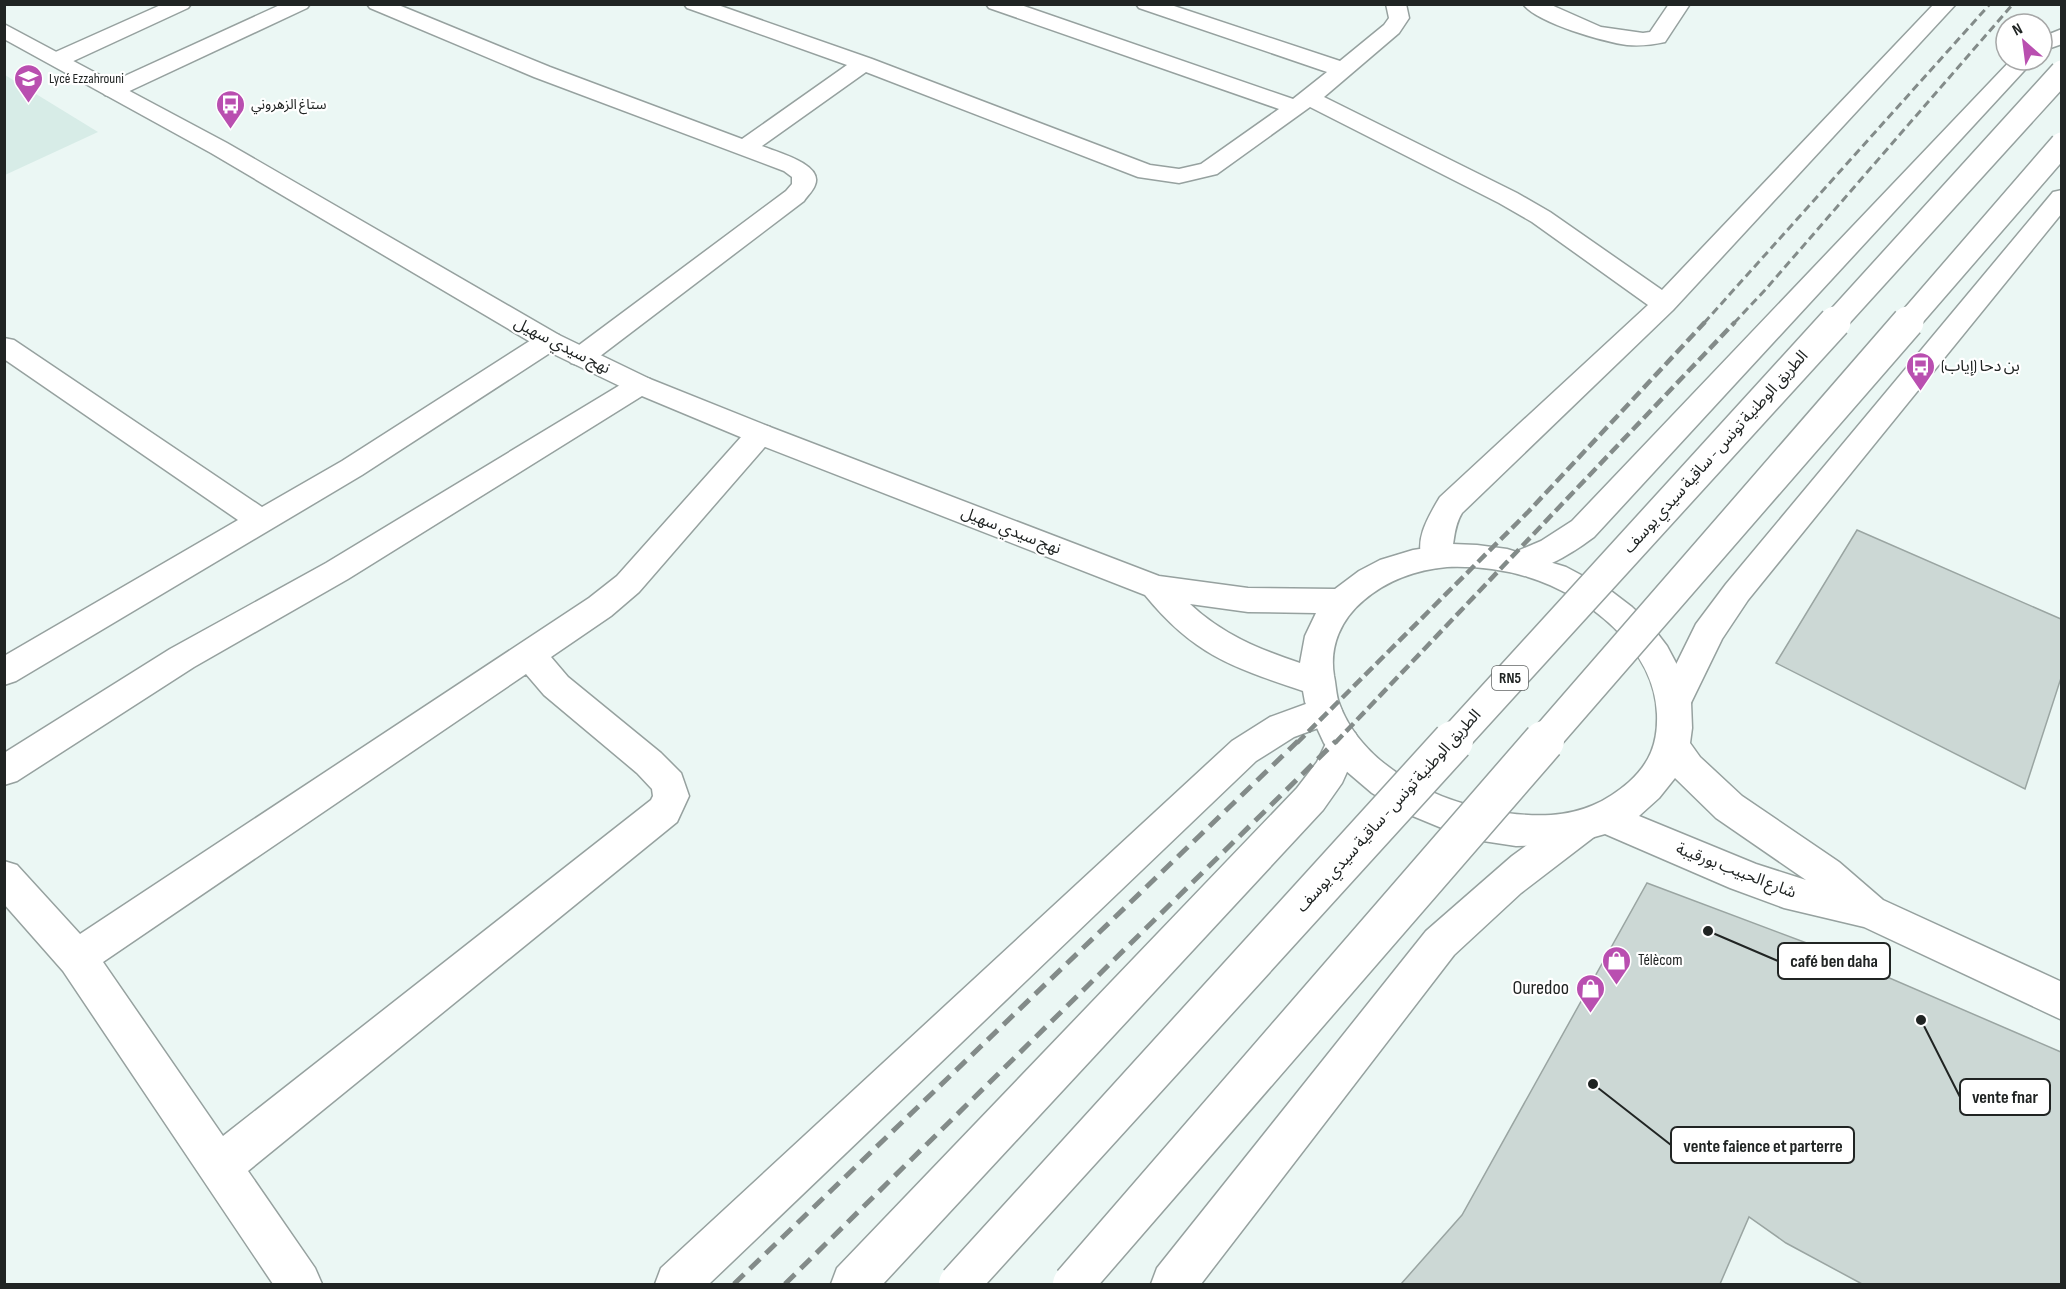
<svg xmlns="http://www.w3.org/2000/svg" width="2066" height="1289" font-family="'Sofia Sans Condensed','Noto Sans Arabic',sans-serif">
<rect width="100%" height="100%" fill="#ebf7f4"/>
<!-- built -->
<path fill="#d7ece7" d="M5 75 98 132 5 175Z"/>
<!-- building -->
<path fill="#ccd8d5" stroke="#9aa5a2" stroke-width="1.5" d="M1857 530 2061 619V678L2025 789 1776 663Z
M1647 883 1820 948 2061 1052V1284H1862L1786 1243 1749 1217 1720 1284H1401L1462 1215Z"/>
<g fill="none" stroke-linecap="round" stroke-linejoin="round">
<defs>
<path id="minor" d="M163 4H191L188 8 67 64 59 66 51 64 48 59 51 54Z
M282 4H310L307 8 121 95 113 97 105 95 102 90 105 85Z
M367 4H396L550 67 742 139 847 65 687 8 684 4H715L872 59 1150 165 1179 169 1201 164 1279 109 989 8 986 4H1018L1293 99 1327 72 1139 8 1136 4H1168L1340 61 1384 25 1389 18 1386 4H1406L1409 18 1399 33 1324 97 1517 193 1550 212 1662 290 1934 4H1956L1673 310 1462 513C1451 531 1456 549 1447 565L1436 568 1425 565C1412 543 1428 517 1440 497L1648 305 1532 222 1499 203 1310 107 1217 174 1179 183 1138 177 866 72 762 146C776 152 824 164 815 185 813 191 807 196 804 201L591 363 581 366 571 363 567 357 571 351 786 191 792 184V177L784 171 534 77 370 8Z
M1523 4H1549L1601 27 1643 33 1650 32 1669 4H1690L1665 42C1652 45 1640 46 1627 45 1605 42 1536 23 1523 4Z
M2062 29V44L2042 51V37Z
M2011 60H2034L1594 537C1574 552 1533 579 1508 571L1503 563 1508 555 1541 541 1572 521Z
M2062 190V213L1748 600 1722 639 1686 713 1674 717 1662 713 1657 703 1696 624 1726 584 2053 192Z
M549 332 559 335 563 341 559 347 362 475 16 681 4 685V656L238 520 4 359V338L14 340 262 507 342 461 539 335Z
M640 376 650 379 654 385 650 391 348 579 194 667 17 781 4 785V753L170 649 326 563 630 379Z
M760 424 770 427 774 434 770 441 639 592 611 616 551 657 568 677 661 753 681 773 689 796 677 822 248 1171 315 1268 322 1284H273L63 971 4 904V861L17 865 80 934 589 598 617 576 750 427ZM526 674 544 695 637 773 652 789 653 796 651 800 223 1136 103 962Z
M1325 697 1337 701 1342 711 1337 721 1294 737 1256 761 709 1284H655L661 1268 1232 741 1270 717Z
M1343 729 1355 733 1360 743 1342 783 1323 810 883 1284H831L837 1268 1297 788 1317 762 1331 733Z
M1581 811 1594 815 1599 826 1594 837 1521 893 1454 955 1201 1284H1151L1157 1268 1426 931 1512 856 1568 815Z"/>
<path id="secondary" d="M4 24 227 143 559 335 650 379 770 427 1159 576 1248 588 1335 589 1359 571 1380 560 1413 550 1452 544 1477 545 1507 549 1566 567 1611 591 1632 607 1651 625 1667 646 1684 678 1691 702 1692 728 1690 743 1700 757 1742 796 1839 862 1883 900 2062 982V1020L1864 927 1784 908 1730 888 1605 834 1566 845 1516 846 1483 841 1449 831 1403 812 1372 793 1345 770 1324 743 1305 702 1303 691C1232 667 1194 655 1145 595L750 441 630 391 539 347 211 153 4 39ZM1447 567C1474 566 1502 569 1528 577 1587 595 1655 648 1657 714 1658 743 1650 763 1629 782 1606 802 1582 813 1551 815 1475 819 1367 781 1339 703 1336 695 1336 685 1334 676 1329 646 1341 619 1364 600 1388 580 1415 570 1447 567ZM1190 604 1248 612 1316 613 1305 636 1300 663C1258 649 1222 634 1190 604ZM1675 778 1716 818 1806 880 1756 864 1639 816 1659 798Z"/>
</defs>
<!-- minor casing -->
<use href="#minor" stroke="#96a19f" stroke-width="3"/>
<!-- secondary casing -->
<use href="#secondary" stroke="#96a19f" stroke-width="3"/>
<!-- minor -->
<use href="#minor" fill="#fff" fill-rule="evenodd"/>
<!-- secondary -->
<use href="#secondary" fill="#fff" fill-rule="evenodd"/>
<!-- rail-far2 -->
<path stroke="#838b89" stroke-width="3" stroke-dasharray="8 4.5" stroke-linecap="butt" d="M1704 323 1990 4
M1734 323 1765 290 2013 4"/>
<!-- rail-far1 -->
<path stroke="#838b89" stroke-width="4.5" stroke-dasharray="11 5" stroke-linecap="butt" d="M1297 743 1528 512 1705 322
M1335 743 1735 322"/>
<!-- rail -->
<path stroke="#838b89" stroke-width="5" stroke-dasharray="14 8" stroke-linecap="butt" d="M734 1284 1298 741
M785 1284 1336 741"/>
<defs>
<path id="trunk-bridge-far2" d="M1834 323 2062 72
M1907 323 2062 144"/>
<path id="trunk-bridge-far1" d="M1451 743 1835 322
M1542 743 1908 322"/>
<path id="trunk-bridge" d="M959 1284 1453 741
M1073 1284 1544 741"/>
</defs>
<!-- trunk-bridge-far2 casing -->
<use href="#trunk-bridge-far2" stroke="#96a19f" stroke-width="26" stroke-linecap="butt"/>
<!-- trunk-bridge-far1 casing -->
<use href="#trunk-bridge-far1" stroke="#96a19f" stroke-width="34" stroke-linecap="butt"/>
<!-- trunk-bridge casing -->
<use href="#trunk-bridge" stroke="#96a19f" stroke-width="43" stroke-linecap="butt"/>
<!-- trunk-bridge-far2 -->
<use href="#trunk-bridge-far2" stroke="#fff" stroke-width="23"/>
<!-- trunk-bridge-far1 -->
<use href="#trunk-bridge-far1" stroke="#fff" stroke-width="31"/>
<!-- trunk-bridge -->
<use href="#trunk-bridge" stroke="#fff" stroke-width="40"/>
</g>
<!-- icons -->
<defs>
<symbol id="school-pin" viewBox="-11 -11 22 30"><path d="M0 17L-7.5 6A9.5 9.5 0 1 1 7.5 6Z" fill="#b94fb0" stroke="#fff"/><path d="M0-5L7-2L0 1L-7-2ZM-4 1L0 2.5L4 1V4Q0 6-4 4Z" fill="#fff"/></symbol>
<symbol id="bus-pin" viewBox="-11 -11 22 30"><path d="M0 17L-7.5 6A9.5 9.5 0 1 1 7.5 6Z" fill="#b94fb0" stroke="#fff"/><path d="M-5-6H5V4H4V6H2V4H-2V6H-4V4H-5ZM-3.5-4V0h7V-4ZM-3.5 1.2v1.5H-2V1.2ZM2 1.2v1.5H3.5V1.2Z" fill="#fff"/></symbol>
<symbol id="shop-pin" viewBox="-11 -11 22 30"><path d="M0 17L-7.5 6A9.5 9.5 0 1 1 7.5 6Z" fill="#b94fb0" stroke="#fff"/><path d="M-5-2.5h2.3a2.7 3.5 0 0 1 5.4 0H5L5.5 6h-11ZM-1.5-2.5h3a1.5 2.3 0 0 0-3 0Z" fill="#fff"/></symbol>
</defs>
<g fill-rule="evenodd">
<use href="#school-pin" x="12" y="62" width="33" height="45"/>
<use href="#bus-pin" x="214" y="88" width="33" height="45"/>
<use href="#bus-pin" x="1904" y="350" width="33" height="45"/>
<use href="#shop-pin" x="1600" y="944" width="33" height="45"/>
<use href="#shop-pin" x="1574" y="972" width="33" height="45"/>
</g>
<g text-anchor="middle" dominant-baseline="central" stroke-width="4.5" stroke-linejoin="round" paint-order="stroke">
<!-- far-poi labels -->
<g font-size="14" fill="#202423" stroke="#fff" text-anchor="start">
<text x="49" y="78">Lycé Ezzahrouni</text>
<text x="251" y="104">ستاغ الزهروني</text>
</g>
<!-- shield labels -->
<rect fill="#fff" stroke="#636665" stroke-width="1.5" x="1492" y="666" width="36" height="24" rx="4.5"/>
<g font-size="15" font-weight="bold" fill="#202423">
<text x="1510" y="678">RN5</text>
</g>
<!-- street labels -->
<g font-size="16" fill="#202423" stroke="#fff">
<text transform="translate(562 346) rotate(27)">نهج سيدي سهيل</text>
<text transform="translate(1716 452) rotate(-48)">الطريق الوطنية تونس - ساقية سيدي يوسف</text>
<text transform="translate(1011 531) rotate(21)">نهج سيدي سهيل</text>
<text transform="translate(1389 811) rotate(-48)">الطريق الوطنية تونس - ساقية سيدي يوسف</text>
<text transform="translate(1736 871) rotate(21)">شارع الحبيب بورقيبة</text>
</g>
<!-- poi labels -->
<g font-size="16" fill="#202423" stroke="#fff" text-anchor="start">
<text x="1941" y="366">بن دحا (إياب)</text>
<text x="1638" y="960">Télècom</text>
</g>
<!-- near-poi labels -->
<g font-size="20" fill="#202423" stroke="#fff" text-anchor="end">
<text x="1569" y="988">Ouredoo</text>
</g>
</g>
<!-- callouts -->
<path fill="none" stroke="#202423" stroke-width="2" d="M1708 931L1778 961M1921 1020L1960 1097M1593 1084L1671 1145"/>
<g fill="#202423" stroke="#fff" stroke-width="2">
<circle cx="1708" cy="931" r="6"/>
<circle cx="1921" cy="1020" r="6"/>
<circle cx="1593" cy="1084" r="6"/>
</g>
<g fill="#fff" stroke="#202423" stroke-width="2">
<rect x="1778" y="943" width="112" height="36" rx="6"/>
<rect x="1960" y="1079" width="90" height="36" rx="6"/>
<rect x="1671" y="1127" width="183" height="36" rx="6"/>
</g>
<g font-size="18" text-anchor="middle" font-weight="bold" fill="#202423">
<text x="1834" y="967">café ben daha</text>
<text x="2005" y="1103">vente fnar</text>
<text x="1763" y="1152">vente faience et parterre</text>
</g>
<!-- border -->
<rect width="2066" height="1289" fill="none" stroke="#202423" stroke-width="12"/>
<!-- north arrow -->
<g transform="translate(2024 42) rotate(332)"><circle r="28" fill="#ffffff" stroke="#a6a7a7" stroke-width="1.5"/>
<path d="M0-4.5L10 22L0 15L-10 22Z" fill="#b94fb0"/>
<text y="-9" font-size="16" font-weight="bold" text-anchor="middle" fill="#202423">N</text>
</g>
</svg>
